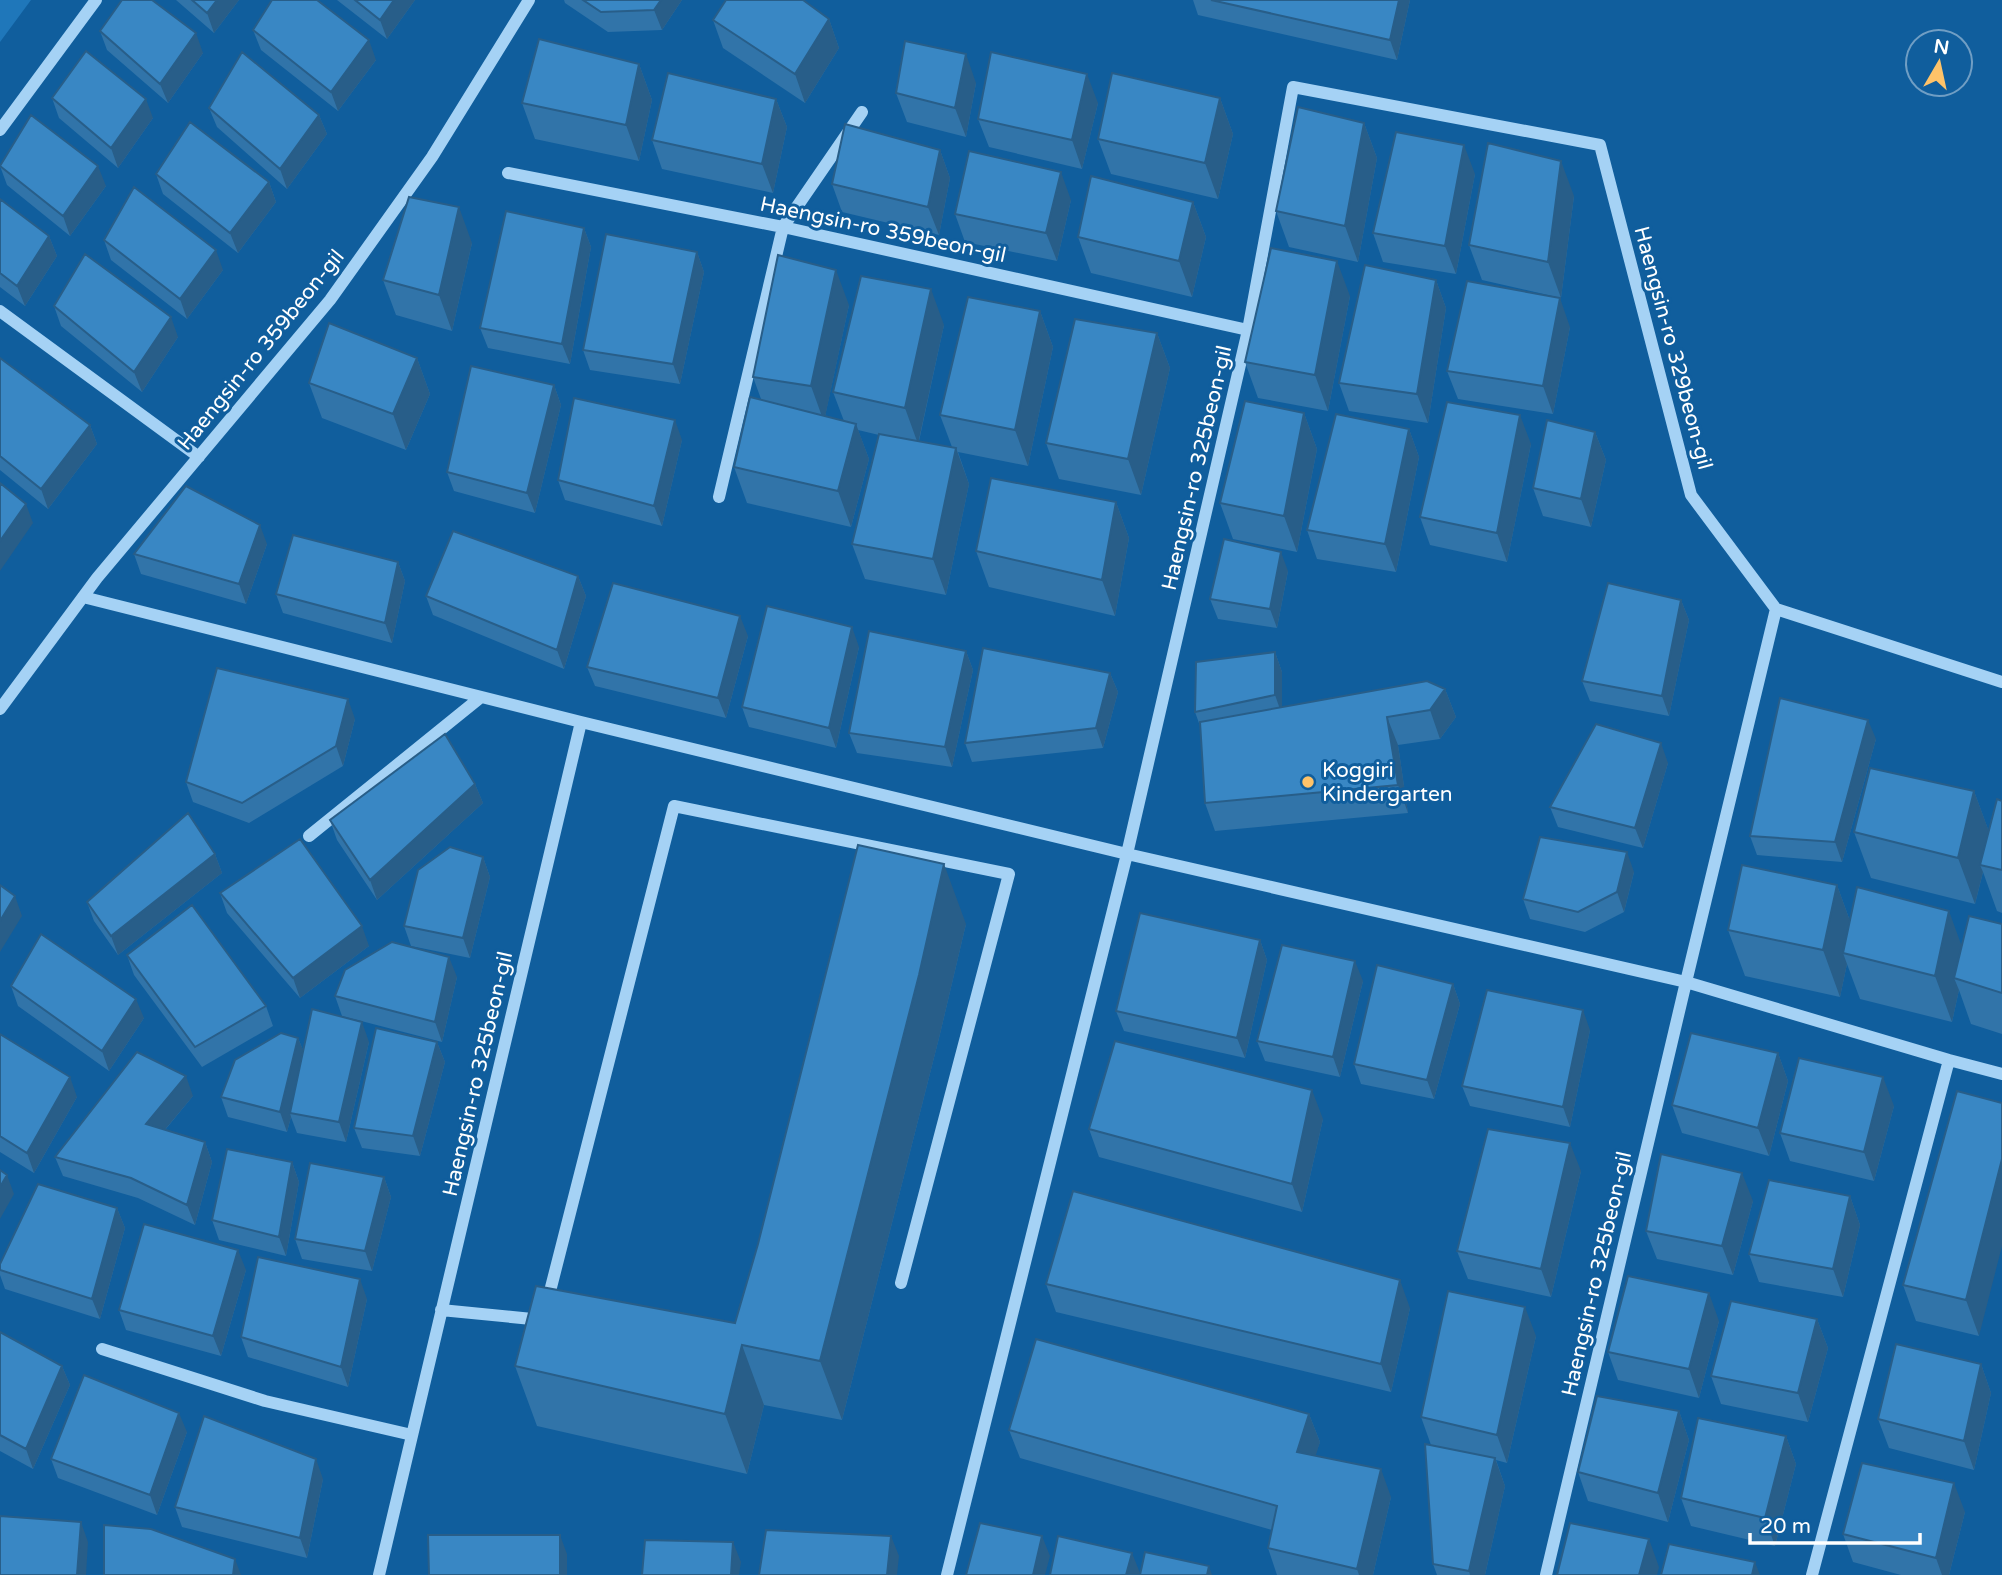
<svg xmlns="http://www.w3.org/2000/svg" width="2002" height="1575" font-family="'Varela Round',sans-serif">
<rect width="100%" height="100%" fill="#105e9d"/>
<!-- green -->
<path fill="#1f77ba" d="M0 0H31L0 42Z"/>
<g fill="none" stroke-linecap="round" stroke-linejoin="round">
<!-- minor -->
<path stroke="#a5d2f5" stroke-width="12" d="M0 130 96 0
M508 173 783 227 1248 330
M0 311 199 457
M719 497 783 227 862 112
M83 597 581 722 1127 854 1686 982 1949 1060 2002 1074
M0 709 97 578 330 300 432 157 529 0
M309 836 481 697
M547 1303 674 806 1009 874 901 1283
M441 1310 542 1320
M102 1349 265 1401 412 1435
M379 1575 581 722
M947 1575 1127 854 1248 330 1293 87 1600 145 1691 495 1776 609 2002 682
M1546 1575 1686 982 1776 609
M1812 1575 1949 1060"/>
</g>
<!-- wall -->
<path fill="#3174a9" d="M176 0H239L214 33Z
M337 0H415L387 39Z
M564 0H682L662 30 608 32 565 3Z
M1193 0H1410L1397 60 1198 15Z
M829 19 839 48 805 103 723 48 713 20Z
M253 30 376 60 338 111 261 50Z
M100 31 203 53 168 103 107 50Z
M639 64 652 100 639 161 535 139 522 103Z
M976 83 966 137 907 122 896 93Z
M52 98 153 118 118 168 59 118Z
M1220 98 1233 134 1218 199 1111 174 1098 139Z
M776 99 787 127 773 193 662 169 652 140Z
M1098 103 1082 169 989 147 978 119Z
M209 108 319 115 327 134 287 189 217 127Z
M1364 123 1377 158 1358 262 1289 247 1276 211Z
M940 150 950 178 939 235 842 212 832 184Z
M0 166 106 186 70 236 7 185Z
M156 174 269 182 276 202 238 253 163 194Z
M1475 174 1456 274 1383 262 1373 233Z
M1574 196 1561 298 1482 280 1469 245Z
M0 199 49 236 57 256 25 306 0 287Z
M1071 200 1057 261 965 242 955 214Z
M1193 202 1206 237 1192 297 1091 273 1078 237Z
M584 228 591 247 570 364 488 348 480 328Z
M104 240 223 270 187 319 111 260Z
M472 243 452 331 396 315 383 280Z
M697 252 704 272 680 384 590 370 583 350Z
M1436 280 1446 308 1428 423 1349 411 1339 383Z
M1350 296 1328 411 1258 398 1245 362Z
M849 305 825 416 844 421 833 392 944 325 919 441 952 447 940 415 1040 311 1053 347 1028 466 958 452 969 484 946 595 865 579 852 544 879 435 858 430 869 459 851 527 747 503 734 467 761 399 753 377Z
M54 306 178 337 142 392 61 326Z
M1570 327 1553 414 1458 399 1447 371Z
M1157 333 1170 368 1141 495 1059 479 1046 443Z
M0 358 90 425 97 444 48 509 0 470Z
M417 358 430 394 406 450 322 418 309 383Z
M554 385 561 405 535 513 454 491 447 472Z
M1304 413 1317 449 1297 552 1233 539 1220 503Z
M1409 429 1419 457 1396 572 1317 559 1307 530Z
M1595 432 1606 460 1591 527 1543 516 1533 488Z
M682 440 662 526 565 500 558 480Z
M1531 444 1507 562 1430 545 1420 517Z
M1116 502 1129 538 1115 616 989 587 976 551Z
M267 544 246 604 141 574 134 554Z
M398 562 405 581 392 643 283 613 276 594Z
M1288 571 1277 628 1218 619 1210 599Z
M578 576 586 596 564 669 433 615 426 596Z
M1681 600 1689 620 1669 716 1590 701 1582 681Z
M748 636 726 718 595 686 587 667Z
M859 647 836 748 749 727 742 707Z
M966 651 973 670 952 767 857 753 849 733Z
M1275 652 1282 672V708L1445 689 1456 717 1440 739 1398 745 1408 813 1215 831 1205 803 1200 726 1195 712Z
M1110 673 1118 692 1103 748 972 762 965 743Z
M355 719 343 766 249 823 193 802 186 782Z
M1876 739 1842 862 1757 855 1750 836Z
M1668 763 1643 848 1558 827 1550 807Z
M475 784 483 803 377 900 337 840 330 820Z
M1974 791 1989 832 2002 801V913L1997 911 1983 872 1975 904 1871 878 1854 832Z
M215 854 222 873 118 955 94 921 87 902Z
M483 857 490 877 470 958 411 946 404 926Z
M1634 872 1624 912 1585 932 1530 919 1523 899Z
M1837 885 1850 921 1962 947 2002 924V1034L1971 1024 1959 990 1952 1022 1860 999 1847 964 1840 997 1745 976 1728 930Z
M220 893 369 946 300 998 227 913Z
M966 924 940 1034 842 1420 764 1405 747 1474 537 1426 515 1366 735 1323Z
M1260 940 1267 960 1245 1058 1124 1031 1116 1011Z
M127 955 266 1006 273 1026 202 1067 134 975Z
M457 977 442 1042 342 1016 335 996Z
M1363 981 1340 1077 1265 1061 1257 1041Z
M1453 984 1460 1004 1434 1099 1361 1084 1354 1064Z
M11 986 144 1018 109 1071 18 1006Z
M1590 1030 1570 1127 1470 1106 1462 1086Z
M0 1034 77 1097 34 1173 0 1152Z
M298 1038 303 1050 369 1042 346 1142 297 1133 291 1117 287 1132 228 1117 221 1097Z
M437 1042 445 1062 420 1156 362 1148 354 1128Z
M1778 1053 1788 1081 1769 1156 1682 1133 1672 1105Z
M1957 1091 1979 1336 1916 1321 1903 1285Z
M193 1096 165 1130 205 1142 212 1162 195 1225 138 1198 63 1176 55 1157Z
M1894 1106 1874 1181 1790 1161 1780 1133Z
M1323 1119 1302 1212 1099 1157 1089 1129Z
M292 1162 299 1182 286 1256 219 1240 212 1220Z
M1581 1171 1551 1297 1468 1279 1457 1251Z
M384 1177 391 1197 372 1271 302 1259 295 1239Z
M1850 1196 1860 1225 1843 1297 1759 1282 1749 1254Z
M1753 1201 1733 1275 1657 1259 1646 1231Z
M117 1208 125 1228 100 1319 5 1289 0 1275V1264Z
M246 1270 221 1356 126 1330 119 1310Z
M1046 1284 1410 1308 1391 1392 1056 1312Z
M367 1299 348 1387 248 1357 241 1337Z
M1817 1319 1828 1348 1808 1422 1721 1404 1711 1376Z
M1719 1321 1699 1398 1618 1380 1608 1352Z
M0 1332 62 1366 70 1385 33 1469 0 1451Z
M1536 1336 1507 1463 1496 1460 1505 1486 1485 1575H1437L1433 1564 1431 1445 1421 1417Z
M1981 1364 1991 1393 1974 1470 1889 1448 1878 1419Z
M1679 1411 1689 1440 1668 1522 1588 1501 1578 1472Z
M1309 1414 1320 1442 1315 1455 1391 1497 1373 1575H1277L1268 1548 1272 1530 1020 1458 1009 1430Z
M187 1432 157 1515 58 1478 51 1459Z
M1786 1436 1796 1464 1775 1546 1691 1526 1681 1498Z
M323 1479 307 1558 182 1527 175 1507Z
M1965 1512 1949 1575H1901L1853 1562 1843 1534Z"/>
<!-- shaded-wall -->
<path fill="#285e89" d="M217 0H239L214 33 207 13Z
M394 0H415L387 39 380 20Z
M661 0H682L662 30 654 10Z
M1399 0H1410L1397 60 1390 40Z
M829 19 839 48 805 103 795 74Z
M196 33 203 53 168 103 160 84Z
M369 40 376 60 338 111 331 92Z
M966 54 976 83 966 137 955 108Z
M639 64 652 100 639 161 626 125Z
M1087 74 1098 103 1082 169 1072 140Z
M1220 98 1233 134 1218 199 1205 163Z
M146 99 153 118 118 168 111 148Z
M776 99 787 127 773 193 762 164Z
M319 115 327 134 287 189 280 169Z
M1364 123 1377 158 1358 262 1345 226Z
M1464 145 1475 174 1456 274 1445 246Z
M940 150 950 178 939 235 928 207Z
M1561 161 1574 196 1561 298 1548 262Z
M98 166 106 186 70 236 63 216Z
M1061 172 1071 200 1057 261 1046 233Z
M269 182 276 202 238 253 230 233Z
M1193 202 1206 237 1192 297 1179 261Z
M459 207 472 243 452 331 439 295Z
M584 228 591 247 570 364 562 344Z
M49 236 57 256 25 306 17 286Z
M216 250 223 270 187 319 180 299Z
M697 252 704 272 680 384 673 364Z
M1337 261 1350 296 1328 411 1315 375Z
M836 270 849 305 824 422 811 386Z
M1436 280 1446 308 1428 423 1417 394Z
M931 289 944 325 918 444 905 408Z
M1560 298 1570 327 1553 414 1543 386Z
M1040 311 1053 347 1028 466 1015 430Z
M171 317 178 337 142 392 134 372Z
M1157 333 1170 368 1141 495 1128 459Z
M417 358 430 394 406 450 393 414Z
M554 385 561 405 535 513 527 493Z
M1304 413 1317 449 1297 552 1284 516Z
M1520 415 1531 444 1507 562 1497 533Z
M675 420 682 440 662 526 654 506Z
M856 424 869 459 851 527 838 491Z
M90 425 97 444 48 509 41 489Z
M1409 429 1419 457 1396 572 1385 544Z
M1595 432 1606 460 1591 527 1581 499Z
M956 448 969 484 946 595 933 559Z
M1116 502 1129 538 1115 616 1102 580Z
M26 504 33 523 0 571V541Z
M260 525 267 544 246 604 239 584Z
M1281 552 1288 571 1277 628 1270 609Z
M398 562 405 581 392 643 385 623Z
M578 576 586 596 564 669 557 650Z
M1681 600 1689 620 1669 716 1662 696Z
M740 616 748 636 726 718 718 698Z
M852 627 859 647 836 748 829 728Z
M966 651 973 670 952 767 945 747Z
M1275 652 1282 672V715L1275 695Z
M1110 673 1118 692 1103 748 1096 728Z
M1445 689 1456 717 1440 739 1430 710Z
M348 699 355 719 343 766 336 746Z
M1387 717 1398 745 1408 813 1398 785Z
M1868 720 1876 739 1842 862 1835 842Z
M1661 743 1668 763 1643 848 1635 828Z
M475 784 483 803 377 900 370 880Z
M1974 791 1991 837 1980 865 1983 872 1975 904 1958 858Z
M1627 852 1634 872 1624 912 1617 892Z
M215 854 222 873 118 955 111 936Z
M483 857 490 877 470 958 463 938Z
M944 864 966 924 940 1034 842 1420 820 1361Z
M1837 885 1854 932 1843 953 1847 964 1840 997 1823 950Z
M15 896 22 916 0 952V921Z
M1949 911 1966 958 1954 978 1959 990 1952 1022 1935 976Z
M362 926 369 946 300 998 293 978Z
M1260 940 1267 960 1245 1058 1237 1038Z
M449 957 457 977 442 1042 435 1022Z
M1355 961 1363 981 1340 1077 1333 1057Z
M1453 984 1460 1004 1434 1099 1427 1080Z
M136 999 144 1018 109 1071 102 1051Z
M1583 1010 1590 1030 1570 1127 1563 1107Z
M362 1022 369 1042 346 1142 339 1122Z
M298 1038 306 1057 290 1113 291 1117 287 1132 280 1112Z
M437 1042 445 1062 420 1156 413 1136Z
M1778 1053 1788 1081 1769 1156 1758 1128Z
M186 1076 193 1096 153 1144 146 1124Z
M70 1077 77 1097 34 1173 27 1153Z
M1883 1077 1894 1106 1874 1181 1864 1152Z
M1312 1090 1323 1119 1302 1212 1292 1184Z
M205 1142 212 1162 195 1225 187 1205Z
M1570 1143 1581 1171 1551 1297 1541 1269Z
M2002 1159V1246L1979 1336 1966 1300Z
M292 1162 299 1182 286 1256 279 1237Z
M1742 1173 1753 1201 1733 1275 1722 1246Z
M7 1175 14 1194 0 1219V1187Z
M384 1177 391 1197 372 1271 365 1251Z
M1850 1196 1860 1225 1843 1297 1833 1269Z
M117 1208 125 1228 100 1319 92 1299Z
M238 1250 246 1270 221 1356 213 1336Z
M360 1279 367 1299 348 1387 341 1367Z
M1400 1280 1410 1308 1391 1392 1381 1364Z
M1709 1293 1719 1321 1699 1398 1689 1369Z
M1525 1307 1536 1336 1507 1463 1497 1435Z
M1817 1319 1828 1348 1808 1422 1798 1393Z
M742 1345 764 1405 747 1474 725 1414Z
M1981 1364 1991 1393 1974 1470 1964 1441Z
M62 1366 70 1385 33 1469 26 1449Z
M1679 1411 1689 1440 1668 1522 1658 1493Z
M179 1413 187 1432 157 1515 150 1495Z
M1309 1414 1320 1442 1308 1480 1297 1452Z
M1786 1436 1796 1464 1775 1546 1765 1518Z
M1495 1458 1505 1486 1485 1575H1470L1469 1571Z
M316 1459 323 1479 307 1558 300 1538Z
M1381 1469 1391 1497 1373 1575H1359L1357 1569Z
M1954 1483 1965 1512 1949 1575H1942L1936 1558Z
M81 1522 88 1542 86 1575H77Z
M560 1535 567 1554V1575H560Z
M891 1536 899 1556 897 1575H887Z
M1042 1536 1050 1556 1045 1575H1033Z
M1649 1539 1659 1567 1657 1575H1639Z
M733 1542 741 1562 739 1575H731Z
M1132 1553 1140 1573 1139 1575H1126Z
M235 1559 241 1575H233Z
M1755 1562 1760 1575H1752Z
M1209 1566 1212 1575H1207Z"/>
<!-- building -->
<path fill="#3987c4" stroke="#285e89" stroke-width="2" d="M122 0H152L196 33 160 84 100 31Z
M192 0H217L207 13Z
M272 0H317L369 40 331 92 253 30Z
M355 0H394L380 20Z
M583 0H661L654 10 601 12Z
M726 0H803L829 19 795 74 713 20Z
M1211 0H1399L1390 40Z
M539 39 639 64 626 125 522 103Z
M905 41 966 54 955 108 896 93Z
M86 51 146 99 111 148 52 98Z
M242 52 319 115 280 169 209 108Z
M991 52 1087 74 1072 140 978 119Z
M668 73 776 99 762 164 652 140Z
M1112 73 1220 98 1205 163 1098 139Z
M1298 107 1364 123 1345 226 1276 211Z
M31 115 98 166 63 216 0 166Z
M190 122 269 182 230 233 156 174Z
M845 124 940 150 928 207 832 184Z
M1396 132 1464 145 1445 246 1373 233Z
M1488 143 1561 161 1548 262 1469 245Z
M969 151 1061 172 1046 233 955 214Z
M1091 176 1193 202 1179 261 1078 237Z
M134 187 216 250 180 299 104 240Z
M409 197 459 207 439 295 383 280Z
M0 199 49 236 17 286 0 273Z
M506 211 584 228 562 344 480 328Z
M606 234 697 252 673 364 583 350Z
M1271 248 1337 261 1315 375 1245 362Z
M85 254 171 317 134 372 54 306Z
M778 255 836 270 811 386 753 377Z
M1365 265 1436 280 1417 394 1339 383Z
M861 276 931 289 905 408 833 392Z
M1467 281 1560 298 1543 386 1447 371Z
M968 297 1040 311 1015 430 940 415Z
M1075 319 1157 333 1128 459 1046 443Z
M329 323 417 358 393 414 309 383Z
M0 358 90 425 41 489 0 456Z
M471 366 554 385 527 493 447 472Z
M750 397 856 424 838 491 734 467Z
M574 398 675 420 654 506 558 480Z
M1245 401 1304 413 1284 516 1220 503Z
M1447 402 1520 415 1497 533 1420 517Z
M1336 414 1409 429 1385 544 1307 530Z
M1547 420 1595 432 1581 499 1533 488Z
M879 434 956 448 933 559 852 544Z
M991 478 1116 502 1102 580 976 551Z
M0 483 26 504 0 541Z
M186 486 260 525 239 584 134 554Z
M453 531 578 576 557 650 426 596Z
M293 535 398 562 385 623 276 594Z
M1224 539 1281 552 1270 609 1210 599Z
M613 583 740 616 718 698 587 667Z
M1608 583 1681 600 1662 696 1582 681Z
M767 606 852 627 829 728 742 707Z
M869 631 966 651 945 747 849 733Z
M983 648 1110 673 1096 728 965 743Z
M1275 652V695L1195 712 1196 662Z
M217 668 348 699 336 746 242 803 186 782Z
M1427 681 1445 689 1430 710 1387 717 1398 785 1205 803 1200 722Z
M1780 698 1868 720 1835 842 1750 836Z
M1596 724 1661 743 1635 828 1550 807Z
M445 734 475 784 370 880 330 820Z
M1870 768 1974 791 1958 858 1854 832Z
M1997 799 2002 801V870L1980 865Z
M188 813 215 854 111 936 87 902Z
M1540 837 1627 852 1617 892 1578 912 1523 899Z
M300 839 362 926 293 978 220 893Z
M858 845 944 864 919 975 820 1361 742 1345 725 1414 515 1366 536 1286 735 1323 758 1244Z
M450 847 483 857 463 938 404 926 418 870Z
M1742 865 1837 885 1823 950 1728 930Z
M0 885 15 896 0 921Z
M1857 887 1949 911 1935 976 1843 953Z
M192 905 266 1006 195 1047 127 955Z
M1140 913 1260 940 1237 1038 1116 1011Z
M1969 916 2002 924V993L1954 978Z
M41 934 136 999 102 1051 11 986Z
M392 942 449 957 435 1022 335 996 345 970Z
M1282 945 1355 961 1333 1057 1257 1041Z
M1377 965 1453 984 1427 1080 1354 1064Z
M1487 990 1583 1010 1563 1107 1462 1086Z
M312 1009 362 1022 339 1122 290 1113Z
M376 1028 437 1042 413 1136 354 1128Z
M281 1033 298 1038 280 1112 221 1097 235 1060Z
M1691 1033 1778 1053 1758 1128 1672 1105Z
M0 1034 70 1077 27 1153 0 1136Z
M1115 1041 1312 1090 1292 1184 1089 1129Z
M137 1052 186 1076 146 1124 205 1142 187 1205 131 1178 55 1157Z
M1799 1058 1883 1077 1864 1152 1780 1133Z
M1957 1091 2002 1103V1159L1966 1300 1903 1285Z
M1488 1129 1570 1143 1541 1269 1457 1251Z
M227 1149 292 1162 279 1237 212 1220Z
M1661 1154 1742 1173 1722 1246 1646 1231Z
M310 1163 384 1177 365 1251 295 1239Z
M0 1170 7 1175 0 1187Z
M1769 1180 1850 1196 1833 1269 1749 1254Z
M38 1184 117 1208 92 1299 0 1270V1264Z
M1073 1191 1400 1280 1381 1364 1046 1284Z
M144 1224 238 1250 213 1336 119 1310Z
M258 1257 360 1279 341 1367 241 1337Z
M1628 1276 1709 1293 1689 1369 1608 1352Z
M1448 1291 1525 1307 1497 1435 1421 1417Z
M1731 1301 1817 1319 1798 1393 1711 1376Z
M0 1332 62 1366 26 1449 0 1435Z
M1036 1339 1309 1414 1297 1452 1381 1469 1357 1569 1268 1548 1277 1506 1009 1430Z
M1896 1344 1981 1364 1964 1441 1878 1419Z
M84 1375 179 1413 150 1495 51 1459Z
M1597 1396 1679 1411 1658 1493 1578 1472Z
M204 1416 316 1459 300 1538 175 1507Z
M1698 1418 1786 1436 1765 1518 1681 1498Z
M1425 1444 1495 1458 1469 1571 1433 1564Z
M1862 1463 1954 1483 1936 1558 1843 1534Z
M0 1516 81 1522 77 1575H0Z
M980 1523 1042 1536 1033 1575H966Z
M1570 1523 1649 1539 1639 1575H1557Z
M104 1525 151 1529 235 1559 233 1575H104Z
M766 1530 891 1536 887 1575H759Z
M428 1535H560V1575H429Z
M1058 1536 1132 1553 1126 1575H1050Z
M645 1540 733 1542 731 1575H642Z
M1669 1544 1755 1562 1752 1575H1661Z
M1145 1552 1209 1566 1207 1575H1140Z"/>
<!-- markers -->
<circle fill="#ffc369" stroke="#105e9d" stroke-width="2.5" cx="1308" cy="782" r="7"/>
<g text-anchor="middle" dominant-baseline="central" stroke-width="6" stroke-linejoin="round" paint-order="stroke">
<!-- street labels -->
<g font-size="21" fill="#fff" stroke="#105e9d">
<text transform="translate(883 230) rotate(12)">Haengsin-ro 359beon-gil</text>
<text transform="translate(1673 348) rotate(75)">Haengsin-ro 329beon-gil</text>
<text transform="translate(261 350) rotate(-51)">Haengsin-ro 359beon-gil</text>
<text transform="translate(1197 468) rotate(-77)">Haengsin-ro 325beon-gil</text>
<text transform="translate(478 1074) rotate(-77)">Haengsin-ro 325beon-gil</text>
<text transform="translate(1597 1274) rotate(-77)">Haengsin-ro 325beon-gil</text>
</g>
<!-- poi labels -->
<g font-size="21" fill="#fff" stroke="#105e9d" text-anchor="start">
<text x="1322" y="770">Koggiri<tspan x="1322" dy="24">Kindergarten</tspan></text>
</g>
</g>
<!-- north arrow -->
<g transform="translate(1939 63) rotate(9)"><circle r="33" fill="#105e9d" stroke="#709ec4" stroke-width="2"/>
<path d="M0-5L12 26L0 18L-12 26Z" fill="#ffc369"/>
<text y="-10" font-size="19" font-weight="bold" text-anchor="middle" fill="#ffffff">N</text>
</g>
<!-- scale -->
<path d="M1750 1533v10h170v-10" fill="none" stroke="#ffffff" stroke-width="3.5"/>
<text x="1760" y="1533" font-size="21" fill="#ffffff" stroke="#105e9d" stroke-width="5" paint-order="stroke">20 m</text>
</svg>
